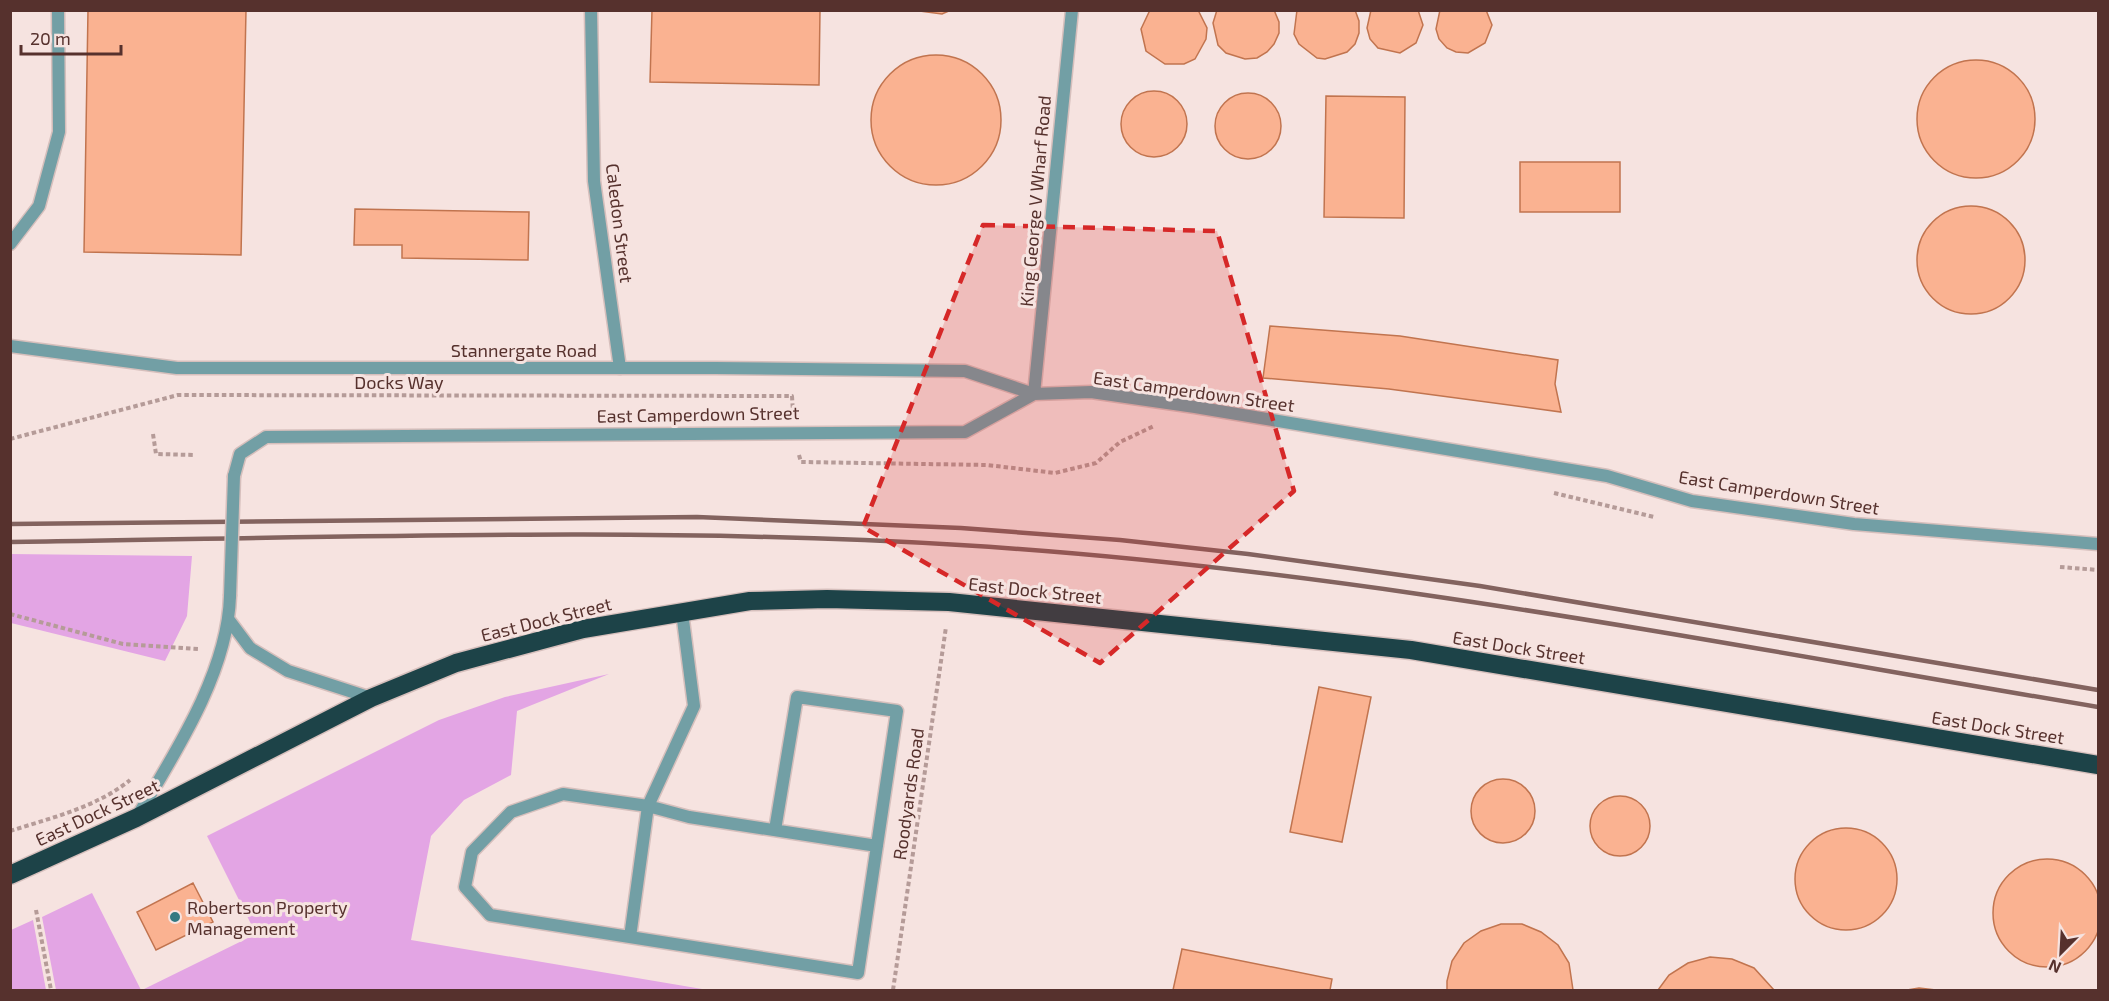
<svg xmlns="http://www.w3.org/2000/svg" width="2109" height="1001" font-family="'Exo 2',sans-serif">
<rect width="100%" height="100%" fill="#f6e3e0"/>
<!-- green -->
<path fill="#e3a5e4" d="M10 554 192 556 187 616 165 661 11 623Z
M609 674 517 711 511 775 464 800 431 836 411 940 708 990H142L256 934 207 836 439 720 505 697Z
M92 893 141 990H56L42 917Z
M33 920 46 990H11V930Z"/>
<!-- building -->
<path fill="#fab291" stroke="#c1744f" stroke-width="1.5" d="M88 10H246L241 255 84 252Z
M652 10H820L819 85 650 82Z
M912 10H951L942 14Z
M1150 10H1198L1207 28 1206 39 1195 59 1184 64H1165L1146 51 1141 29Z
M1274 10 1279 22V33L1274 44 1267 52 1257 58 1245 59 1226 53 1218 45 1213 23 1217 10Z
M1355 10 1359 21V33L1355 44 1347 52 1325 59 1317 58 1299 44 1294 34 1297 10Z
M1371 10H1418L1423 25 1416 43 1400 53 1378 48 1370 39 1367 28Z
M1440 10H1486L1492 25 1485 43 1468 53 1456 52 1447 48 1439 39 1436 29Z
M871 120a65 65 0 1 1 130 0a65 65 0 1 1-130 0Z
M1917 119a59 59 0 1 1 118 0a59 59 0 1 1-118 0Z
M1121 124a33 33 0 1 1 66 0a33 33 0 1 1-66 0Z
M1215 126a33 33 0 1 1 66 0a33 33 0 1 1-66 0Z
M1326 96 1405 97 1404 218 1324 217Z
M1520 162H1620V212H1520Z
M1917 260a54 54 0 1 1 108 0a54 54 0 1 1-108 0Z
M355 209 529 212 528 260 402 258V245H354Z
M1270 326 1400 336 1558 360 1555 384 1561 412 1389 389 1263 378Z
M1319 687 1371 697 1342 842 1290 832Z
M1471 811a32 32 0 1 1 64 0a32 32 0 1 1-64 0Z
M1590 826a30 30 0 1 1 60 0a30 30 0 1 1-60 0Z
M1795 879a51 51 0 1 1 102 0a51 51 0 1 1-102 0Z
M1993 913a54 54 0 1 1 108 0a54 54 0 1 1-108 0Z
M193 883 213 922 156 950 137 912Z
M1501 924H1522L1541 932 1558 945 1569 963 1573 990H1447V981L1452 961 1464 943 1481 931Z
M1182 949 1332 979 1330 990H1173Z
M1710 957 1732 959 1754 968 1774 990H1658L1669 975 1688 963Z
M1919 988 1936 990H1907Z"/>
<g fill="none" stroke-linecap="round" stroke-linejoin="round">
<defs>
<path id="lane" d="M591 10 594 181 620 368
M775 830 797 697 897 711 858 973 490 915 465 887 472 852 511 812 563 794 648 806 689 817 877 846
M630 937 648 806 694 706 682 612"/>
<path id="street" d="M10 244 39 206 59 132 58 10
M10 346 177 368H715L965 371 1034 394
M1034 394 1072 10
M234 476 240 454 266 437 965 432 1034 394 1091 392 1195 407 1607 476 1692 501 1854 524 2098 544
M229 620 250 648 288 671 371 698
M137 817C175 753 228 672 230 596"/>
<path id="highway" d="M10 875 136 818 371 698 456 663 583 629 750 601 827 599 949 602 1411 650 2098 765"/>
</defs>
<!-- lane casing -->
<use href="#lane" stroke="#d6bfbc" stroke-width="15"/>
<!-- street casing -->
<use href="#street" stroke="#d6bfbc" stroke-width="15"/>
<!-- highway casing -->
<use href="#highway" stroke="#d6bfbc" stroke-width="21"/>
<!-- path -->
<path stroke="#b59b98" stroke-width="4" stroke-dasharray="4.5 3" stroke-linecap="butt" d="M153 434 156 454 195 455
M10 439 178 395 792 396 793 412
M799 455 801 462 987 465 1055 473 1096 463 1120 442 1154 426
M1554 493 1654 517
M2060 567 2098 570
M10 614 123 644 198 649
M10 831C51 818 97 807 130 780
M36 910 51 990
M893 990 946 627"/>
<!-- lane -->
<use href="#lane" stroke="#729fa5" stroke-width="12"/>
<!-- street -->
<use href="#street" stroke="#729fa5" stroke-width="12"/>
<!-- highway -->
<use href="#highway" stroke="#1d4348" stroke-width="18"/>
<!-- rail -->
<path stroke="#83635f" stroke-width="4.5" d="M10 524 697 517 961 528 1120 540 1248 554 1480 586 2098 690
M10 542C327 538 644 526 960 545 1343 568 1721 644 2098 707"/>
<defs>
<path id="street-bridge" d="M230 596 234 476"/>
</defs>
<!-- street-bridge casing -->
<use href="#street-bridge" stroke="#d6bfbc" stroke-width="15" stroke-linecap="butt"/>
<!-- street-bridge -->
<use href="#street-bridge" stroke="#729fa5" stroke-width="12"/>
</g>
<!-- marked area -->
<path fill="#d62828" fill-opacity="0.2" stroke="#d62828" stroke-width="4.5" stroke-dasharray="12 8" stroke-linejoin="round" d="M983 225 1217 231 1294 491 1100 663 863 527Z"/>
<!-- markers -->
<circle fill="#317982" stroke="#f6e3e0" stroke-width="2" cx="175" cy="917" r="6"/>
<g text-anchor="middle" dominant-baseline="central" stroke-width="6" stroke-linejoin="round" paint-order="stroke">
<!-- street labels -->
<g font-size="18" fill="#56312d" stroke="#f6e3e0">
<text transform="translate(1035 201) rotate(-85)">King George V Wharf Road</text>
<text transform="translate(620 223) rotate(83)">Caledon Street</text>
<text x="524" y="350">Stannergate Road</text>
<text x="399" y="382">Docks Way</text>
<text transform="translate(1194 391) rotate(8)">East Camperdown Street</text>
<text transform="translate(698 414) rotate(-1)">East Camperdown Street</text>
<text transform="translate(1779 492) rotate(9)">East Camperdown Street</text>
<text transform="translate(1035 590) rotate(6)">East Dock Street</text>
<text transform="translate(546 619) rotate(-14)">East Dock Street</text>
<text transform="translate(1519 647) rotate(9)">East Dock Street</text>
<text transform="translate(1998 727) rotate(9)">East Dock Street</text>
<text transform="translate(908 794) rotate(-82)">Roodyards Road</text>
<text transform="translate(97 812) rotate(-25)">East Dock Street</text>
</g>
<!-- poi labels -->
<g font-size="18" fill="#56312d" stroke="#f6e3e0" text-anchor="start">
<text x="187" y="907">Robertson Property<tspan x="187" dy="21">Management</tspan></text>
</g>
</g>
<!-- border -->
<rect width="2109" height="1001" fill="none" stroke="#56312d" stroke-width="24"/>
<!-- north arrow -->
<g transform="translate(2061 953) rotate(204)" stroke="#f6e3e0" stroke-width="4.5" paint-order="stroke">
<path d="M0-4.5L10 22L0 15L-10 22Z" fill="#56312d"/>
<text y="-9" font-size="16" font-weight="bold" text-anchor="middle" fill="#56312d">N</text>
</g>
<!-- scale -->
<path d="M21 45v9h100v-9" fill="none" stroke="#56312d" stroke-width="3"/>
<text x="30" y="45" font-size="18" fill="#56312d" stroke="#f6e3e0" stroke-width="4.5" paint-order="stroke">20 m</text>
</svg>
